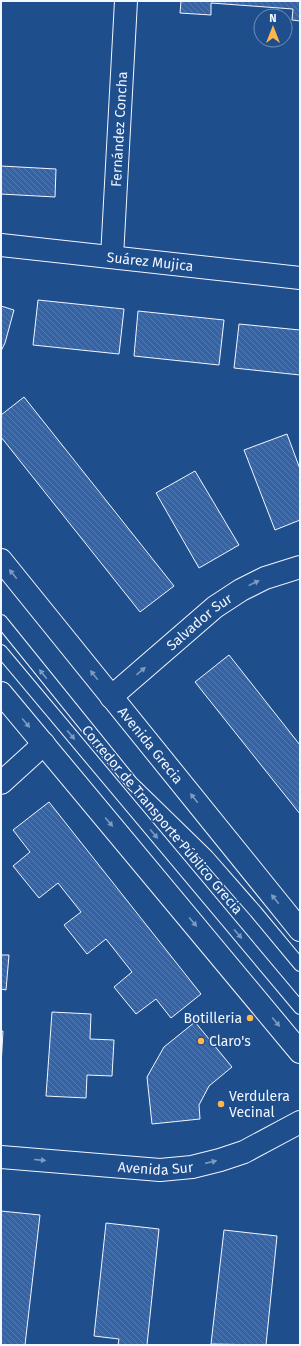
<svg xmlns="http://www.w3.org/2000/svg" width="301" height="1346" font-family="'Fira Sans',sans-serif">
<defs>
<pattern id="building-back-hatch" width="6" height="6" patternUnits="userSpaceOnUse"><rect width="6" height="6" fill="#3563a3"/><path d="M-1 5l2 2M0 0l6 6M5-1l2 2" fill="none" stroke="#537ab1"/></pattern>
</defs>
<rect width="100%" height="100%" fill="#1f4e8c"/>
<!-- building -->
<path fill="url(#building-back-hatch)" stroke="#f2f6ff" d="M181 1H300V21L292 20 293 9 211 3V15L180 13Z
M1 166 56 169 55 197 1 194Z
M38 300 124 309 119 354 33 345Z
M1 306 14 310 5 343 1 351Z
M138 311 224 320 219 365 134 356Z
M239 324 300 330V375L234 368Z
M24 397 174 586 140 612 1 437V415Z
M287 434 300 469V520L275 530 244 450Z
M195 471 239 545 199 568 156 493Z
M229 655 300 745V814L195 682Z
M49 802 201 994 171 1018 156 999 136 1014 114 987 132 972 106 939 87 954 64 925 81 912 58 883 39 898 13 866 30 852 13 830Z
M1 955H9L6 990 1 989Z
M52 1012 91 1014 90 1039 114 1040 112 1076 87 1075 86 1098 46 1096Z
M195 1022 232 1067 209 1086 199 1105 200 1119 152 1124 147 1077 164 1047Z
M1 1031H3L1 1066Z
M1 1211 40 1215 25 1345H1Z
M106 1223 159 1229 147 1345H118L119 1339 94 1336Z
M224 1230 277 1236 266 1345 211 1344Z"/>
<g fill="none" stroke-linecap="round" stroke-linejoin="round">
<defs>
<path id="lane" d="M1 621 131 782 207 856 256 912 300 965
M1 651 300 1008"/>
<g id="street">
<path id="s1" d="M1 245 300 278"/>
<path id="s2" d="M112 257 126 1"/>
<path id="s3" d="M111 697 215 607 241 590 265 578 300 567"/>
<path d="M1 783 44 744"/>
</g>
<g id="secondary">
<path id="s4" d="M1 1157 160 1170 192 1167 220 1160 244 1152 300 1122"/>
</g>
<g id="primary">
<path id="s5" d="M1 560 300 930"/>
<path d="M1 693 300 1052"/>
</g>
</defs>
<!-- lane casing -->
<use href="#lane" stroke="#f2f6ff" stroke-width="14"/>
<!-- street casing -->
<use href="#street" stroke="#f2f6ff" stroke-width="24"/>
<!-- secondary casing -->
<use href="#secondary" stroke="#f2f6ff" stroke-width="24"/>
<!-- primary casing -->
<use href="#primary" stroke="#f2f6ff" stroke-width="24"/>
<!-- lane -->
<use href="#lane" stroke="#1f4e8c" stroke-width="12"/>
<!-- street -->
<use href="#street" stroke="#1f4e8c" stroke-width="22"/>
<!-- secondary -->
<use href="#secondary" stroke="#1f4e8c" stroke-width="22"/>
<!-- primary -->
<use href="#primary" stroke="#1f4e8c" stroke-width="22"/>
</g>
<!-- one-way arrows -->
<defs><path id="oneway-solid" d="M-6-.8H1V-3.2L6.5 0L1 3.2V.8H-6Z"/></defs>
<g fill="#7e9ac0">
<use href="#oneway-solid" transform="translate(13 574) rotate(-129)"/>
<use href="#oneway-solid" transform="translate(254 583) rotate(-26)"/>
<use href="#oneway-solid" transform="translate(141 671) rotate(-41)"/>
<use href="#oneway-solid" transform="translate(43 674) rotate(-129)"/>
<use href="#oneway-solid" transform="translate(94 675) rotate(-129)"/>
<use href="#oneway-solid" transform="translate(26 723) rotate(50)"/>
<use href="#oneway-solid" transform="translate(71 735) rotate(50)"/>
<use href="#oneway-solid" transform="translate(194 798) rotate(-129)"/>
<use href="#oneway-solid" transform="translate(109 822) rotate(50)"/>
<use href="#oneway-solid" transform="translate(154 834) rotate(50)"/>
<use href="#oneway-solid" transform="translate(275 899) rotate(-129)"/>
<use href="#oneway-solid" transform="translate(193 922) rotate(50)"/>
<use href="#oneway-solid" transform="translate(238 934) rotate(50)"/>
<use href="#oneway-solid" transform="translate(276 1022) rotate(50)"/>
<use href="#oneway-solid" transform="translate(40 1160) rotate(5)"/>
<use href="#oneway-solid" transform="translate(211 1162) rotate(-13)"/>
</g>
<!-- markers -->
<g fill="#ffb74d" stroke="#1f4e8c" stroke-width="1.5">
<circle cx="250" cy="1018" r="4"/>
<circle cx="201" cy="1041" r="4"/>
<circle cx="221" cy="1104" r="4"/>
</g>
<g text-anchor="middle" dominant-baseline="central" stroke-width="3" stroke-linejoin="round" paint-order="stroke">
<!-- street labels -->
<g font-size="14" fill="#f2f6ff" stroke="#1f4e8c">
<text stroke="none"><textPath href="#s2" startOffset="128">Fernández Concha</textPath></text>
<text stroke="none"><textPath href="#s1" startOffset="150">Suárez Mujica</textPath></text>
<text stroke="none"><textPath href="#s3" startOffset="116">Salvador Sur</textPath></text>
<text stroke="none"><textPath href="#s5" startOffset="238">Avenida Grecia</textPath></text>
<text transform="translate(162 820) rotate(50)">Corredor de Transporte Público Grecia</text>
<text stroke="none"><textPath href="#s4" startOffset="155">Avenida Sur</textPath></text>
</g>
<!-- poi labels -->
<g font-size="14" fill="#f2f6ff" stroke="#1f4e8c" text-anchor="start">
<text x="242" y="1018" text-anchor="end">Botilleria</text>
<text x="209" y="1041">Claro's</text>
<text x="229" y="1096">Verdulera<tspan x="229" dy="16">Vecinal</tspan></text>
</g>
</g>
<!-- border -->
<rect width="301" height="1346" fill="none" stroke="#f2f6ff" stroke-width="4"/>
<!-- north arrow -->
<g transform="translate(273 28)"><circle r="19" fill="#1f4e8c" stroke="#7391ba"/>
<path d="M0-3L7 15L0 10L-7 15Z" fill="#ffb74d"/>
<text y="-6" font-size="11" font-weight="bold" text-anchor="middle" fill="#f2f6ff">N</text>
</g>
</svg>
